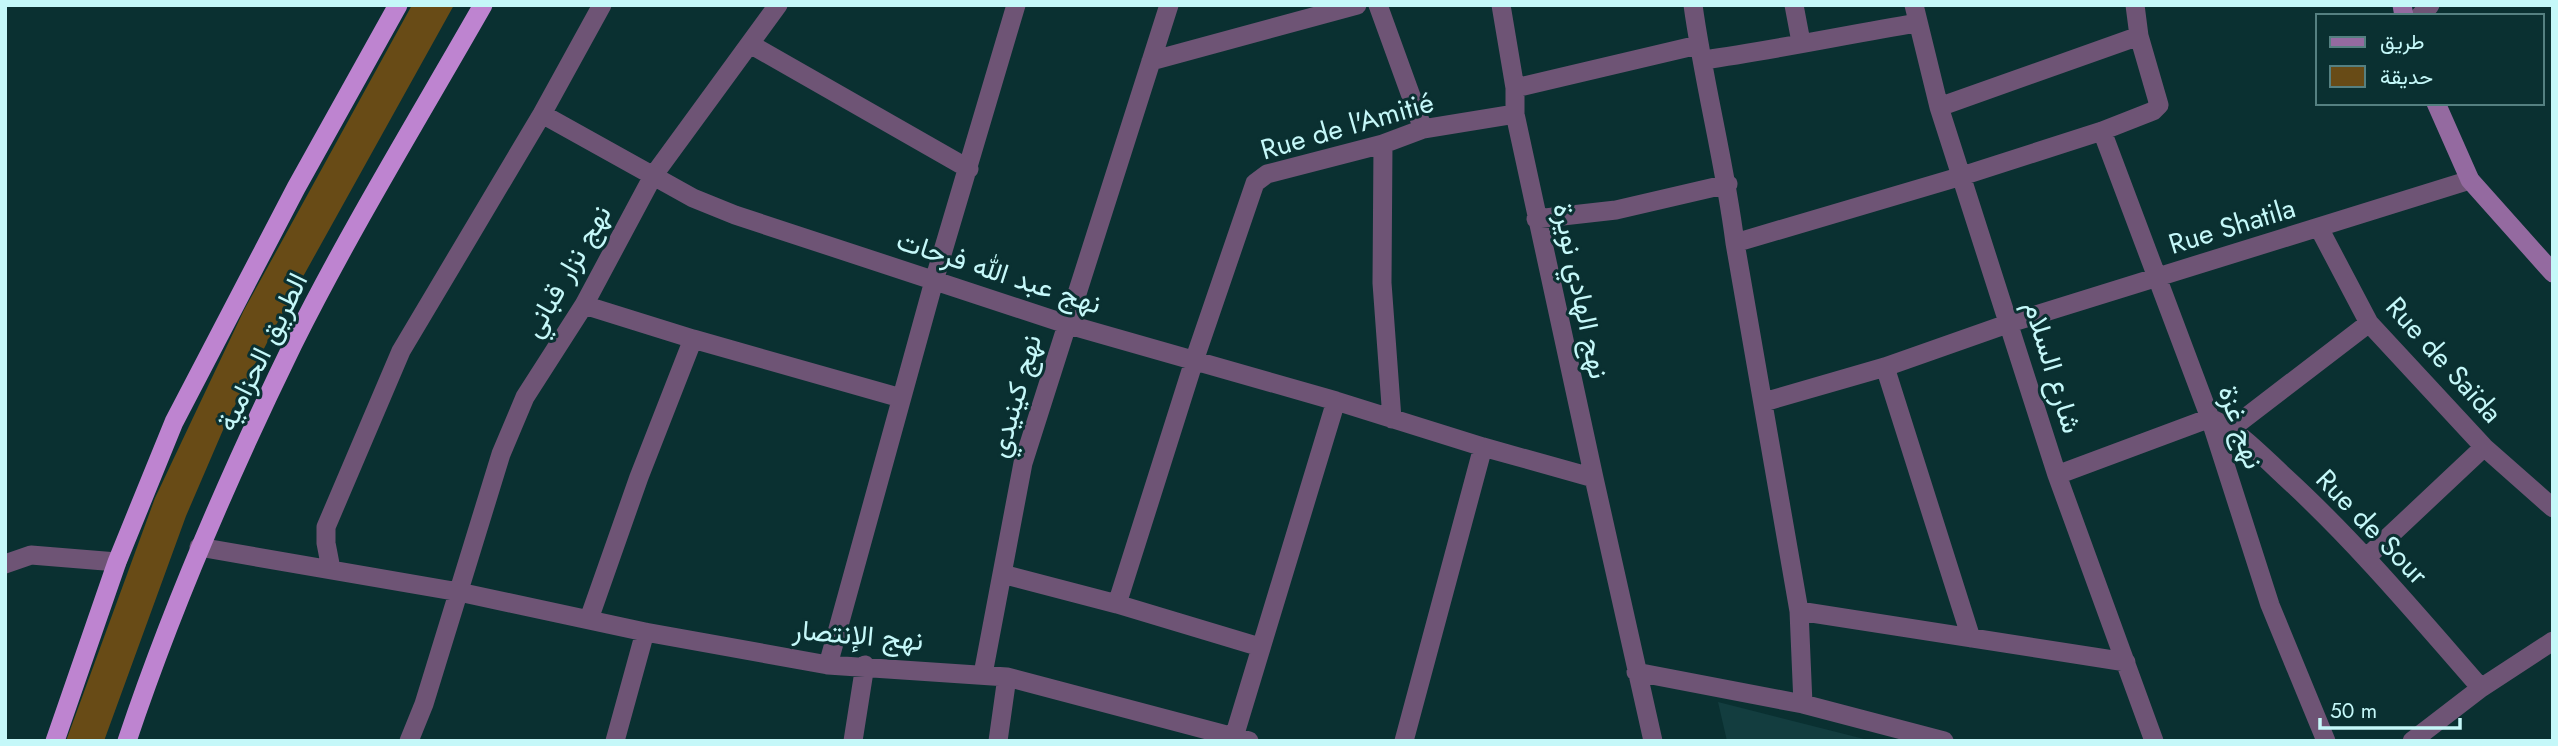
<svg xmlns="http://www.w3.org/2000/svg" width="2558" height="746" font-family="Jost,Vazirmatn,sans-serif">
<rect width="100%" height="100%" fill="#0a3031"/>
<!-- built -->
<path fill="#133d3f" d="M1718 702 1872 741H1727Z"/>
<!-- green -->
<path fill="#684b16" d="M412 5H454L275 327 226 423 186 516 104 741H66L155 498 244 310Z"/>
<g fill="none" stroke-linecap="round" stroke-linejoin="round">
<!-- minor -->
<path stroke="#6e5475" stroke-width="19" d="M1378 5 1423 129
M1693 5C1704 85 1725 163 1735 243L1799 611 1803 704
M1794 5 1801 42
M1914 5 1939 107 2057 475 2154 741
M2420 16 2430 5
M750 44 969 169
M1703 60C1775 50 1845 35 1917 23
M1151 61 1357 5
M1515 88 1698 45
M1939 107 2139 36
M542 114 693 198 735 215 1066 324 1336 401 1483 447 1594 478 1653 741
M1515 114 1594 478
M2102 131 2210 418 2270 605 2326 741
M1383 144 1382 283 1392 419
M1536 219 1616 210 1728 184
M2319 228 2369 323 2484 447 2553 508
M1735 243 1962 176 2102 131 2153 111 2159 105 2139 36 2135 5
M584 305 693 339 901 398
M1885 367 1971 638
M1764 402 1885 367 2010 323 2470 180
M2210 418C2240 431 2261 455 2285 477 2356 542 2418 616 2481 688
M2232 428 2369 323
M2057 475 2210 418
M199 547 459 592 645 632 828 665 1007 677 1249 741
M2367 557 2484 447
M5 564 31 555 117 562
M331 569 326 543V527L401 351 542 114 602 5
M1002 574 1117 604 1260 647
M1117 604 1194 361 1255 183 1267 174 1383 144 1423 129 1515 114V88L1501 5
M1799 611 2126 662
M589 619 639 477 693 339
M828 665 934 281 1016 5
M1636 672 1803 704 1944 741
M983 674 1023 463 1169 5
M1234 737 1336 401
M409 741 424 704 501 454 525 397 584 305 653 176 778 5
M615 741 645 632
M853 741 865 665
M998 741 1007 677
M1404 741 1483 447
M2412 741 2481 688 2553 641"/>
<!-- secondary -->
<path stroke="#946aa0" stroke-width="19" d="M2402 5 2404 16
M2436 103 2470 180 2553 273"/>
<!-- trunk -->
<path stroke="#be84d0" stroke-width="19" d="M55 741 117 562 174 422 296 188 398 5
M127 741C173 604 230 473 293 344 351 228 419 117 483 5"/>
</g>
<g text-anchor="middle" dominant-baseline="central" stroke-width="6" stroke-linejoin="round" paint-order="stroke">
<!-- street labels -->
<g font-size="28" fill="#c5f8f9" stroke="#0a3031">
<text transform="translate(1347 126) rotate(-16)">Rue de l'Amitié</text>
<text transform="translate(2232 226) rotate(-17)">Rue Shatila</text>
<text transform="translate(567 271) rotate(-60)">نهج نزار قباني</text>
<text transform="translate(999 272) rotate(18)">نهج عبد الله فرحات</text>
<text transform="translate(1581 291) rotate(78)">نهج الهادي نويرة</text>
<text transform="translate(262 352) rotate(-64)">الطريق الحزامية</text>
<text transform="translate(2444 360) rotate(48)">Rue de Saïda</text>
<text transform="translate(2053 367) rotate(73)">شارع السلام</text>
<text transform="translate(1015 396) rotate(-74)">نهج كينيدي</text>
<text transform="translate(2241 427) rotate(71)">نهج غزة</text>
<text transform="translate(2372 527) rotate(46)">Rue de Sour</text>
<text transform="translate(858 635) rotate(5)">نهج الإنتصار</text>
</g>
</g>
<!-- border -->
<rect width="2558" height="746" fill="none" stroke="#c5f8f9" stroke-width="14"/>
<!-- legend -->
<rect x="2316" y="14" width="228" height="91" fill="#0a3031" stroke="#558081" stroke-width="2"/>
<rect x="2330" y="37" width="35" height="10" fill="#946aa0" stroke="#558081" stroke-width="2"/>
<text x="2380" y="49" font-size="21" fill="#c5f8f9">طريق</text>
<rect x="2330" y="66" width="35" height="21" fill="#684b16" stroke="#558081" stroke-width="2"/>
<text x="2380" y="84" font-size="21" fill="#c5f8f9">حديقة</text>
<!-- scale -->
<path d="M2320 718v10h140v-10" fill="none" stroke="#c5f8f9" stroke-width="3.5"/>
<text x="2330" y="718" font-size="21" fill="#c5f8f9" stroke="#0a3031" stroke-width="5" paint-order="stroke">50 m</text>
</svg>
